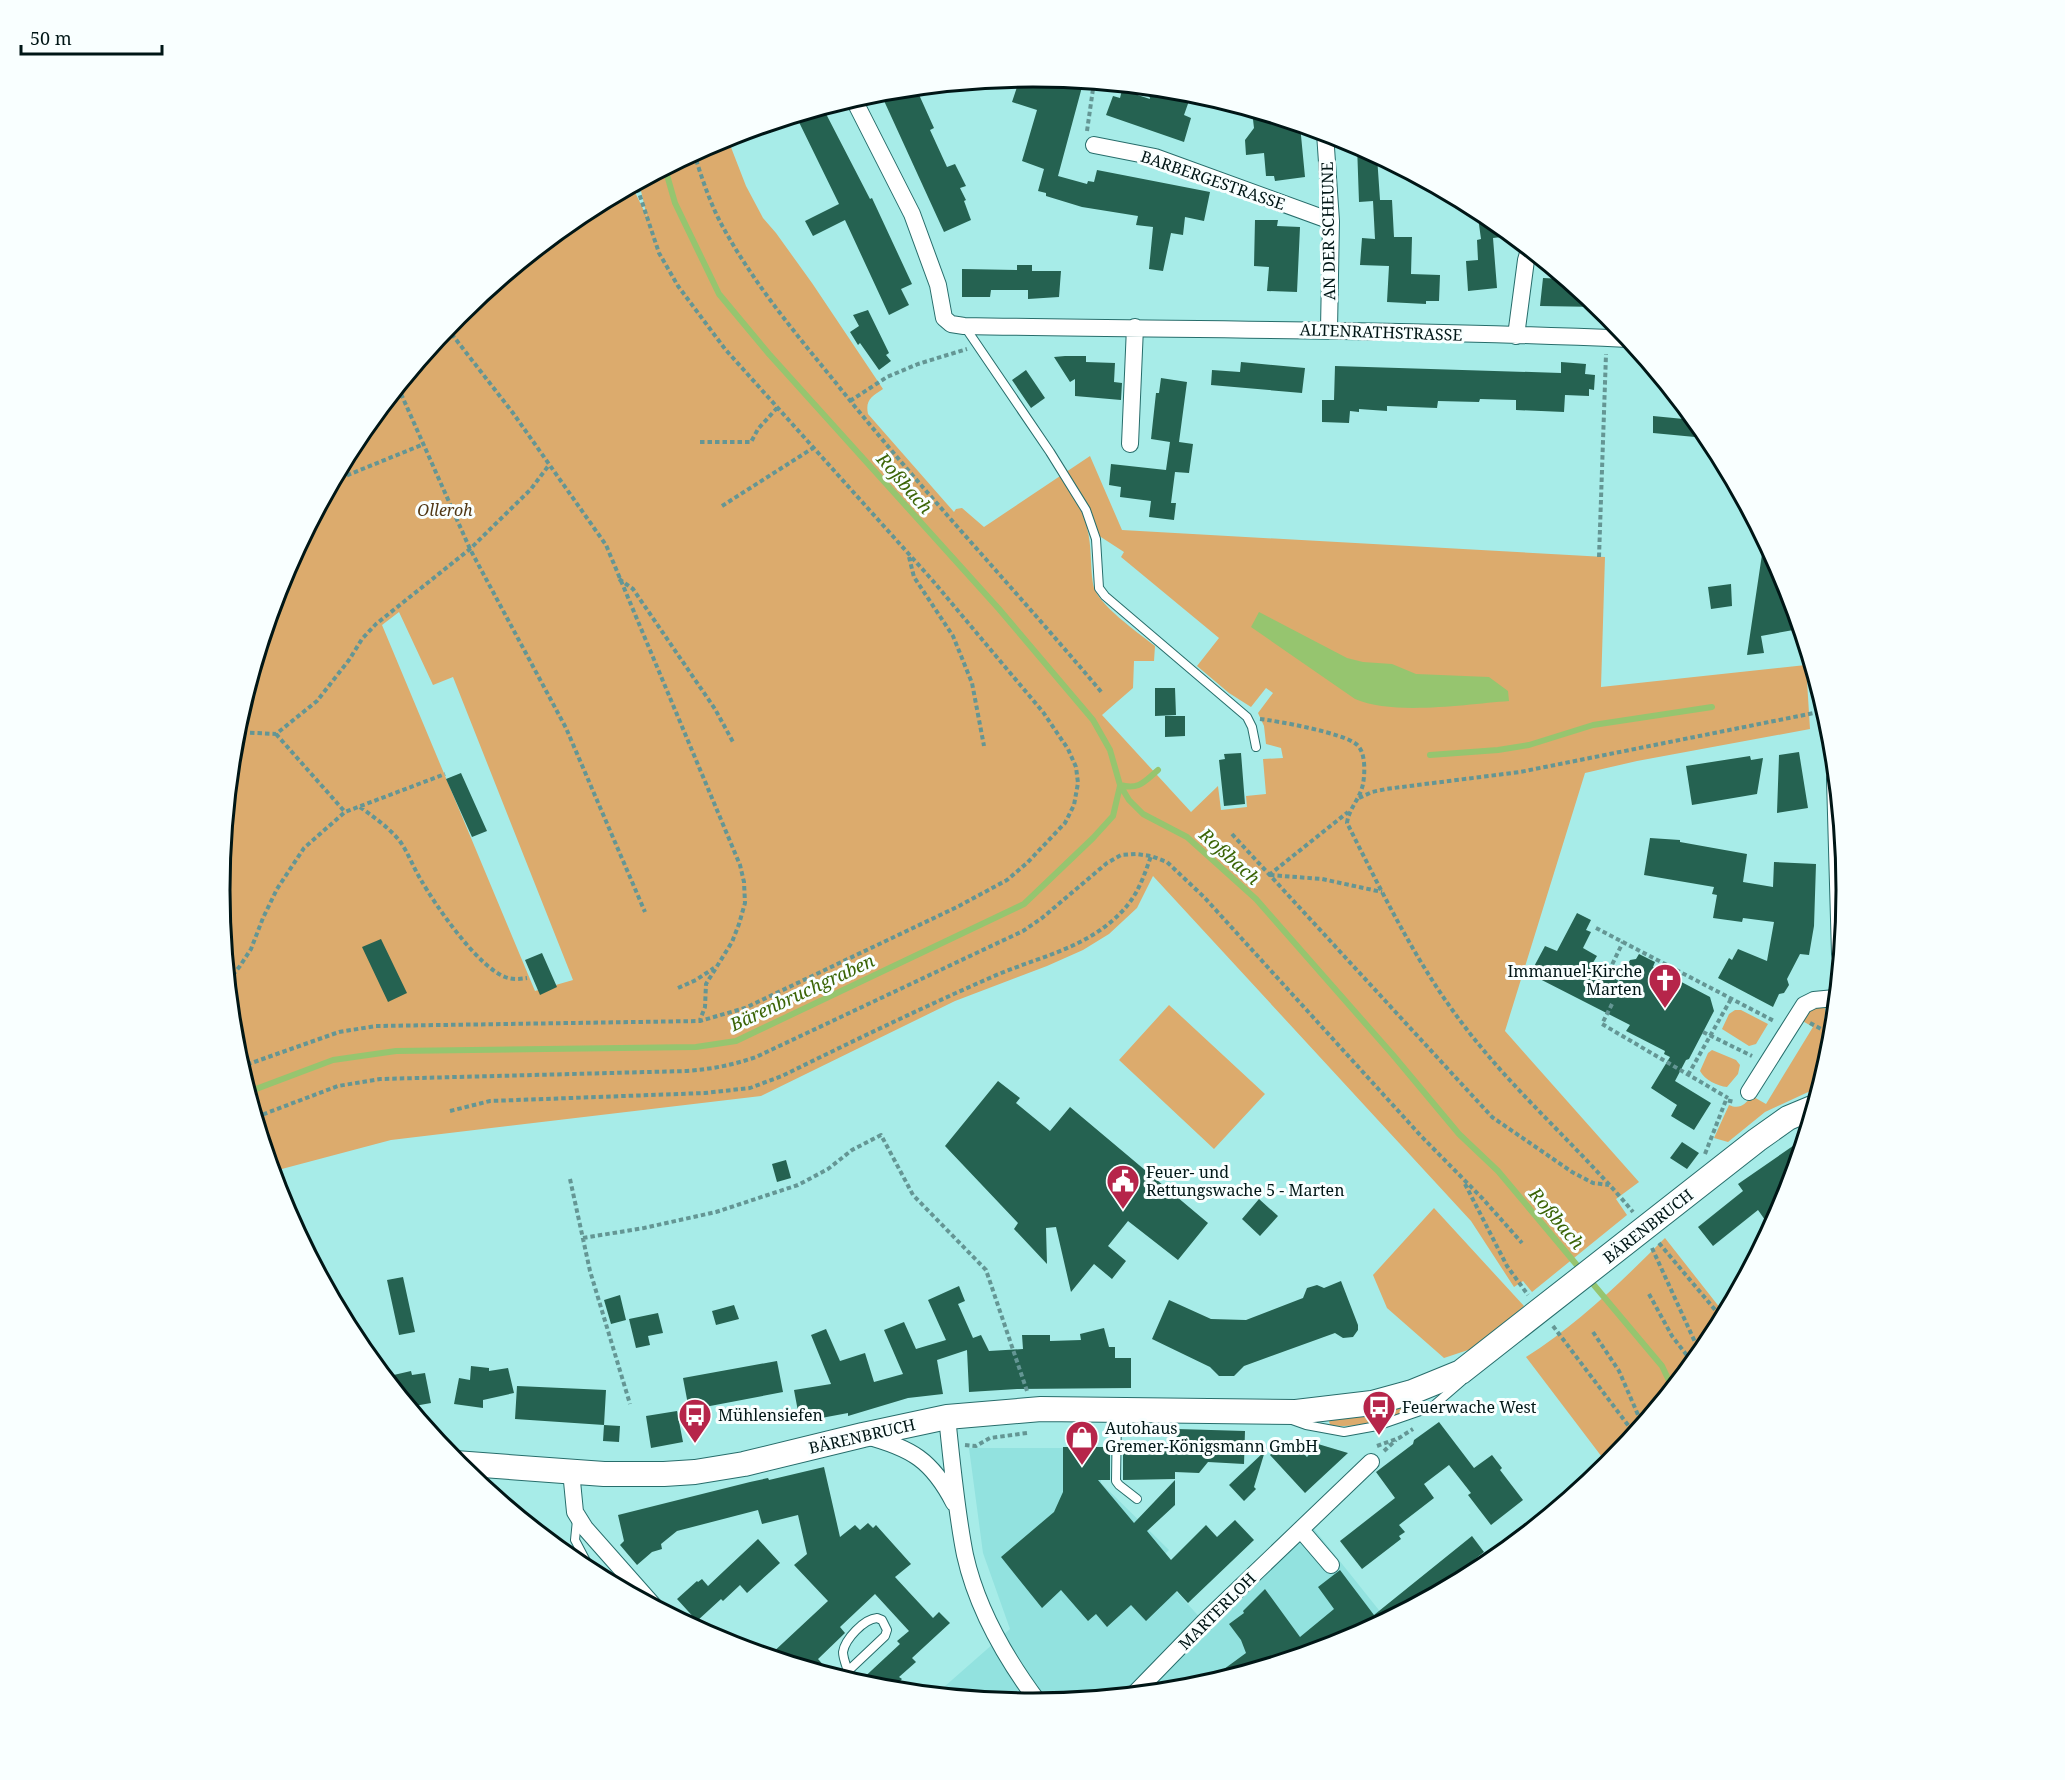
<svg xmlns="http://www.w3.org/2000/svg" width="2065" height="1780" font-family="'Noto Serif',serif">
<rect width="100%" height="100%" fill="#a7ece8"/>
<!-- built -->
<path fill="#92e2df" d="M969 1448H1101V1483L1169 1550 1153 1566 1204 1622 1311 1525 1386 1619 1343 1642 1191 1688 1032 1703 936 1694 1010 1629 983 1553Z
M515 1512 568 1545 599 1576 580 1566Z"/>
<!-- green -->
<path fill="#dcab6d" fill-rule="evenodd" d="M727 137 746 186 763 218 776 233 812 283 883 389C872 396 865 400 868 414L954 512 956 509 962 508 984 527 1090 456 1122 530 1605 557 1601 687 1806 665 1810 729 1637 761 1585 773 1505 1031 1639 1182 1616 1199 1627 1215 1532 1292 1523 1281 1514 1287 1471 1221 1153 876 1137 908 1109 934 1083 950 1047 966 955 1001 761 1096 391 1140 278 1170 275 1183 235 1048 219 890 235 731 281 578 356 438 458 315 581 213 632 186 647 217 639 182ZM1087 528 1124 552 1121 557 1219 638 1197 666 1229 693 1251 707 1266 688 1273 693 1258 713 1264 726 1266 744 1281 748 1283 758 1263 759 1266 794 1246 796 1247 807 1221 810 1218 786 1191 812 1102 715 1133 688 1134 661H1154L1155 646C1139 633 1096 604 1093 584 1090 565 1092 546 1087 528ZM399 612 433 685 453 677 573 980 535 991 382 625Z
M1169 1005 1265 1094 1214 1149 1119 1060Z
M1823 1006 1825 1007V1013L1821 1053 1822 1076 1819 1087 1765 1112 1728 1142 1714 1138 1729 1105C1740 1110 1745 1104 1752 1096L1766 1104 1813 1027 1799 1019 1806 1011Z
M1735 1010H1741L1768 1024 1756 1044 1749 1046 1722 1029 1729 1014Z
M1712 1050 1736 1060 1740 1065 1738 1074 1727 1087C1717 1086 1705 1080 1700 1071L1708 1053Z
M1434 1208 1524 1306 1474 1348 1444 1358 1387 1308 1373 1275Z
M1665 1238 1724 1313 1709 1342 1608 1465 1526 1357C1577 1325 1622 1281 1665 1238Z
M1423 1400 1424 1405C1395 1416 1361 1430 1330 1425L1329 1421 1373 1413Z"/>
<!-- water -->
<path fill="#96c56f" d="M1259 612 1347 658 1363 662 1392 664 1416 674 1489 677 1508 691 1509 701C1467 704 1394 716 1355 699L1251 627Z"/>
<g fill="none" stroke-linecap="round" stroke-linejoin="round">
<!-- stream -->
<path stroke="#96c56f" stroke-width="6" d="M665 168 675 203 719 294 769 354 999 609 1093 720 1110 750 1120 785 1129 800 1143 814 1187 837 1256 899 1393 1055 1459 1134 1498 1171 1581 1270
M1430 755 1498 750 1529 745 1593 725 1712 707
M1120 785C1139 790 1144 782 1158 770
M248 1092 333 1060 396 1051 696 1047 736 1041 1024 904 1093 838 1113 816 1120 786
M1588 1278 1662 1366 1672 1387"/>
</g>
<!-- building -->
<path fill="#256251" d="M1033 76 1057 79V81L1082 87 1058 176 1087 184 1088 181 1094 182 1097 170 1210 192 1204 221 1185 217 1183 235 1171 233 1163 271 1149 269 1153 227 1136 225 1138 216 1082 207 1046 196V193L1038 191 1044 169 1022 161 1037 110 1012 102 1020 78Z
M916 88 934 128 930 130 947 167 955 164 966 186 960 188 966 200 964 201 971 220 944 232 880 92Z
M1148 88 1162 89 1190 98 1184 115 1191 118 1184 142 1106 115 1113 96 1120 98 1122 90 1150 99Z
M823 108 870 199 872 198 912 284 901 289 909 305 889 315 845 220 813 236 805 221 839 204 796 116Z
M1252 111 1300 125 1305 177 1275 181 1274 176H1266L1264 153 1246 155 1245 140 1254 128Z
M1357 145 1377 156 1380 200H1392L1394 237H1412L1411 274 1440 275 1439 301H1426V304L1387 302 1389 266 1360 265 1362 238 1375 239 1373 201 1359 202Z
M1477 210 1511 236 1493 238 1497 288 1468 291 1466 261 1478 260 1477 240 1481 239Z
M1255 220H1278L1277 226 1300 227 1297 292 1267 291 1269 267 1254 266Z
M1017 265H1032V271H1061L1059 297 1028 299V290H991L990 297H962V269L1017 270Z
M1543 278 1564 279 1599 307 1540 306Z
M868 310 889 353 886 355 891 361 879 370 860 343 858 345 850 332 859 326 853 315Z
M1065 356H1086V362L1115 363 1114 382 1122 383 1121 400 1075 396V379L1070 382 1054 357Z
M1241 362 1305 368 1302 393 1211 385 1212 370 1240 372Z
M1561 362 1586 364 1585 374 1595 375 1594 390 1589 389V396L1565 395 1564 412 1516 410V400L1480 399 1479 402 1438 401 1437 408 1387 406V411L1359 409V412L1350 411 1349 423 1322 422V400H1334L1335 366 1561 373Z
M1026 370 1045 398 1031 408 1012 380Z
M1161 378 1187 382 1179 442 1193 444 1189 473 1175 472 1171 503H1176L1174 520 1149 517 1151 501 1120 497 1121 487 1109 485 1111 464 1166 470 1170 442 1151 439 1156 393H1159Z
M1653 416 1694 420 1696 423 1695 437 1653 433Z
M1764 541 1784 579 1799 629 1761 636 1764 653 1747 655Z
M1731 584 1732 606 1711 609 1708 587Z
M1155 688H1175L1176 715 1155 716Z
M1165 716H1185V736L1165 737Z
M1799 752 1808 808 1777 813 1779 755Z
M1241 753 1245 804 1224 806 1219 760 1225 759 1224 754Z
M1750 756 1751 760 1763 758 1757 794 1692 805 1686 766Z
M461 773 487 831 472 837 446 779Z
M1650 838 1680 840V842L1747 854 1743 882 1773 887 1774 862 1816 864 1814 926 1809 955 1800 954 1787 979 1789 985 1784 993 1779 994 1773 1007 1718 978 1729 958 1732 960 1738 949 1767 961 1774 922 1743 918 1742 922 1713 918 1717 895 1712 894 1714 887 1644 875Z
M1577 913 1591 920 1586 930 1591 932 1583 948 1597 956 1591 966 1619 981 1630 960 1636 959 1639 954 1655 962 1653 967 1710 997 1714 1011 1689 1059 1686 1060 1675 1081 1711 1103 1694 1130 1671 1116 1677 1105 1651 1088 1670 1057 1664 1054 1665 1051 1626 1031 1630 1025 1530 974 1545 946 1557 951Z
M381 939 407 993 388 1002 362 947Z
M542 953 557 987 540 995 525 960Z
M998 1081 1020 1098 1016 1103 1050 1131 1070 1107 1208 1223 1178 1260 1128 1221 1108 1246 1126 1261 1112 1279 1094 1264 1071 1292 1056 1227 1046 1228 1047 1264 1014 1229 1018 1223 945 1146Z
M1803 1139 1784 1202 1770 1227 1758 1210 1713 1246 1698 1227 1743 1191 1738 1184Z
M1682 1142 1699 1153 1687 1169 1670 1158Z
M786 1160 791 1178 777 1182 772 1164Z
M1259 1199 1278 1216 1260 1236 1242 1219Z
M403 1277 415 1332 399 1335 387 1280Z
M1341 1281 1358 1325V1330L1353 1337 1343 1338 1335 1333 1244 1366 1234 1376H1219L1210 1367 1152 1339 1169 1300 1211 1319 1246 1320 1303 1298 1307 1288 1317 1285 1324 1288Z
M959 1286 965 1301 958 1304 973 1338 981 1335 989 1351 1023 1349 1022 1335H1050V1341L1081 1340 1080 1334 1104 1328 1109 1347H1115V1358H1131V1388L1017 1389 969 1392 967 1350 937 1360 943 1394 908 1398 848 1416V1413L800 1422 794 1390 831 1384 811 1335 826 1329 840 1361 865 1353 874 1382 903 1374 884 1330 904 1322 916 1349 946 1340 928 1300Z
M620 1295 626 1320 611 1324 604 1300Z
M734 1305 739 1319 716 1325 712 1311Z
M658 1313 663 1333 648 1336 650 1345 636 1348 629 1319Z
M777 1361 783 1392 689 1410 683 1378Z
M471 1366 489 1368V1371L508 1368 514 1393 483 1400V1408L454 1404 459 1378 470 1380Z
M411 1371 412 1375 425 1373 431 1403 409 1407 385 1377Z
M517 1386 606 1390 604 1425 515 1419Z
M677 1411 683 1442 651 1448 646 1416Z
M1439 1422 1474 1468 1492 1455 1502 1468 1500 1470 1523 1500 1491 1525 1468 1495 1471 1493 1449 1465 1424 1484 1434 1498 1399 1525 1405 1532 1399 1536 1401 1539 1362 1569 1340 1541 1395 1498 1376 1472 1413 1444 1414 1440Z
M604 1425 620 1426 619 1442 603 1441Z
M1177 1429 1245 1431 1244 1464 1208 1462 1199 1473 1175 1472V1479L1123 1480V1447L1176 1446Z
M1294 1444 1307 1457 1318 1444 1348 1453 1305 1493 1270 1455 1281 1445 1287 1451Z
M1063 1447H1110V1480H1098L1134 1523 1175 1480V1505L1147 1531 1171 1560 1206 1525 1217 1537 1235 1520 1254 1540 1188 1603 1177 1591 1146 1621 1131 1605 1107 1627 1096 1614 1088 1621 1061 1590 1042 1608 1001 1557 1054 1512 1063 1492Z
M1265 1451 1254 1487 1256 1489 1244 1501 1229 1485Z
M824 1467 840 1537 855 1525 860 1530 868 1523 873 1528 876 1525 911 1564 895 1577 933 1618 939 1612 950 1623 912 1658 916 1662 899 1677 902 1679 891 1690 873 1688 858 1683 900 1644 897 1641 909 1631 875 1594 840 1627 845 1633 818 1659 833 1676 769 1656 828 1601 794 1565 807 1554 798 1515 762 1524 758 1510 677 1531 661 1544 662 1549 652 1552 637 1565 620 1545 624 1541 618 1515 750 1482 768 1478 769 1480Z
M1472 1536 1484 1552 1427 1597 1343 1642 1210 1682 1209 1680 1246 1653 1241 1640 1229 1624 1244 1613 1243 1611 1265 1589 1300 1637 1334 1609 1318 1587 1340 1570 1374 1615Z
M758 1539 780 1563 747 1593 740 1585 723 1601 721 1599 697 1621 677 1599 697 1581 698 1582 702 1579 708 1586Z"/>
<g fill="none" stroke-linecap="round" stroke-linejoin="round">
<defs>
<path id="lane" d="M965 327 1050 452 1086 510 1096 539 1099 588 1105 596 1247 717 1252 727 1256 747
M1117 1413 1116 1481 1119 1485 1137 1499
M1292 1420 1306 1425 1344 1432 1377 1426 1432 1407 1462 1381
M577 1520 575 1540 586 1561 598 1576
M877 1618 882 1620 887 1630 885 1636 848 1671C846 1665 843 1658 843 1652 845 1639 864 1619 877 1618Z"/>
<path id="street" d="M853 98 912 214 938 285 944 318 951 324 964 326C1185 330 1406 329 1628 339
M1325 133 1331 221 1329 329
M1094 145 1155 157 1331 221
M1516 336 1526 260 1529 250
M1130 444 1135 327
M1835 779 1840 954
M1749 1092 1804 1005 1814 1000 1835 998
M947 1417C952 1463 956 1510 965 1555 977 1609 1006 1659 1039 1703
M866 1436C911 1448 932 1460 954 1503
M571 1471 575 1512 585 1528 654 1606
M1301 1530 1331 1565
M1135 1693 1204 1622 1371 1462"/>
<path id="secondary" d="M455 1463 604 1474H664L695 1472 744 1464 863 1435 947 1417 1041 1409 1296 1412 1372 1403 1412 1392 1461 1372 1757 1140 1788 1118 1812 1108"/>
</defs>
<!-- lane casing -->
<use href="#lane" stroke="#276d6b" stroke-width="10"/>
<!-- street casing -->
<use href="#street" stroke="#276d6b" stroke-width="18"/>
<!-- secondary casing -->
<use href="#secondary" stroke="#276d6b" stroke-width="26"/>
<!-- path -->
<path stroke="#649694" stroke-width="4" stroke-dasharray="4.5 3" stroke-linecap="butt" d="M1087 131 1093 89 1091 82
M694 153C702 179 711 206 724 229 755 285 796 334 836 383 921 490 1015 589 1103 694
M447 328 513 413 606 545 740 865 744 882 745 903 739 924 732 942 706 984 705 1007 700 1020
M438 338 451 334
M398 387 470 549 566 728 645 912
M850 401 887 377 918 364 967 349
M700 442H751L758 429 777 408
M333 481 424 444
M722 506 813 448
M909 557 914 577 953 636 972 683 984 746
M1599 557 1606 354
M619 579 633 589 715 709 733 742
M1260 719C1278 721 1343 733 1356 744 1366 751 1365 773 1363 784 1360 799 1349 808 1347 823 1382 892 1417 965 1465 1027 1515 1093 1580 1148 1633 1212
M235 732 276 734 317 701 349 660 362 639 376 624 470 549 531 489 549 465
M276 734 345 812
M1359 798 1372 792 1386 789 1520 772 1814 713
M360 807C374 817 388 827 399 840 408 852 413 867 421 880 436 906 477 966 505 977 512 980 520 979 527 978
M1232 834 1492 1117 1572 1172 1593 1183 1609 1185
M1269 875 1348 812
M1270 875 1322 879 1382 892
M1596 928 1774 1021
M1609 971 1623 942
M228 981 240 966 251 949 263 918 277 889 304 848 345 812 445 774
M678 988 696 980 714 968
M1612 1004 1602 1024 1728 1098
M1810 1023 1825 1031
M1703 1032 1752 1056
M240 1067 339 1032 376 1026 700 1021 745 1008 957 907 1007 880 1027 863 1065 823 1074 805 1078 783 1076 767 1068 749 1043 712 933 581 725 349 678 286 659 253 636 184
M1688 1075 1731 999
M450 1111 490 1101 705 1093 750 1088 782 1076C851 1042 921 1008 992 977 1032 959 1077 951 1112 921 1135 901 1141 885 1151 856
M256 1117 338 1086 380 1079 687 1071C712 1069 733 1065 756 1057L1023 931 1042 918 1107 863 1121 855 1136 854 1151 856 1167 862 1204 897 1421 1136 1483 1199 1522 1243
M1705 1154 1726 1100 1735 1102
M570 1179 590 1271 630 1404
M1465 1184 1507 1266 1528 1295
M583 1238 644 1228 716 1212 798 1185 828 1169 852 1150 881 1135 913 1195 986 1270 1027 1391
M1659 1243 1722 1318
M1652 1248 1700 1353
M1649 1294 1672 1336 1692 1362
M1553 1326 1634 1433
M1593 1332 1619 1371 1642 1424
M965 1445 976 1446 990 1438 1027 1433
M1377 1446 1399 1438 1413 1429
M1384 1451 1396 1440"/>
<!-- lane -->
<use href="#lane" stroke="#fff" stroke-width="8"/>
<!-- street -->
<use href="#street" stroke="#fff" stroke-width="16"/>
<!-- secondary -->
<use href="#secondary" stroke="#fff" stroke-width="24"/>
</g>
<!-- icons -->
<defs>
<symbol id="church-pin" viewBox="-11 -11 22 30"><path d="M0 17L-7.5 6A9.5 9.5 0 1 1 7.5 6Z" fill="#b6254a" stroke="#f9ffff"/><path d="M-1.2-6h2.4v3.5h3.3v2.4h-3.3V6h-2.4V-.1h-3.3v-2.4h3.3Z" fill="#fff"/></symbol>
<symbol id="civic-pin" viewBox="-11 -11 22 30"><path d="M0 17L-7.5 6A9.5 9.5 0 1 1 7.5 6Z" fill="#b6254a" stroke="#f9ffff"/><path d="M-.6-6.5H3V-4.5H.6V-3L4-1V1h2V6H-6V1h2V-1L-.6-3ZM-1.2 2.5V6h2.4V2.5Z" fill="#fff"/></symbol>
<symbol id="bus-pin" viewBox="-11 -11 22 30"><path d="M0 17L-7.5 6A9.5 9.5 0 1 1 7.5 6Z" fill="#b6254a" stroke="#f9ffff"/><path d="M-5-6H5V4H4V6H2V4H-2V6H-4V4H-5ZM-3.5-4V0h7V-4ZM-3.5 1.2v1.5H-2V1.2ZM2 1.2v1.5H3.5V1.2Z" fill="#fff"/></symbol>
<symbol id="shop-pin" viewBox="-11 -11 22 30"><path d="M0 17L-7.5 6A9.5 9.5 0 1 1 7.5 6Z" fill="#b6254a" stroke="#f9ffff"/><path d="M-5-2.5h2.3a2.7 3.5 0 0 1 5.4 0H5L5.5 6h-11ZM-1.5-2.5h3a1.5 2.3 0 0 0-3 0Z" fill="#fff"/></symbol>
</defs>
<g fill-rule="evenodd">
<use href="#church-pin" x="1646" y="961" width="38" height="52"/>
<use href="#civic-pin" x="1104" y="1162" width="38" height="52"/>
<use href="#bus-pin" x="1360" y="1388" width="38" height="52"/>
<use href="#bus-pin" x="676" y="1396" width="38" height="52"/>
<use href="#shop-pin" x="1063" y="1418" width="38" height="52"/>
</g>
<g text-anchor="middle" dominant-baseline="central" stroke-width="6" stroke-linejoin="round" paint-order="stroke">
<!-- street labels -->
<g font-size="16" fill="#001616" stroke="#f9ffff">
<text transform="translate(1213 180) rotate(19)">BARBERGESTRASSE</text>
<text transform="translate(1328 231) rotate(-91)">AN DER SCHEUNE</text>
<text transform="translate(1381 332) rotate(2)">ALTENRATHSTRASSE</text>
<text transform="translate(1648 1226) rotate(-38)">BÄRENBRUCH</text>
<text transform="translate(862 1436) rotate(-13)">BÄRENBRUCH</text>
<text transform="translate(1217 1611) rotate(-45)">MARTERLOH</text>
</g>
<!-- park labels -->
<g font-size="16" font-style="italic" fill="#513714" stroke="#f9ffff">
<text x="445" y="510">Olleroh</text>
</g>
<!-- poi labels -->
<g font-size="16" fill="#001616" stroke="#f9ffff" text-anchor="start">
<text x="1642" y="971" text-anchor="end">Immanuel-Kirche<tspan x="1642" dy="18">Marten</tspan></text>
<text x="1146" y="1172">Feuer- und<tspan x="1146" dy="18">Rettungswache 5 - Marten</tspan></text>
<text x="1402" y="1407">Feuerwache West</text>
<text x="718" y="1415">Mühlensiefen</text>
<text x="1105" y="1428">Autohaus<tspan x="1105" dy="18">Gremer-Königsmann GmbH</tspan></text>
</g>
<!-- water labels -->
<g font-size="18" font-style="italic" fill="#3a6405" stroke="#f9ffff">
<text transform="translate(905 483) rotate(49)">Roßbach</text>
<text transform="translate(1230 856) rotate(42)">Roßbach</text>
<text transform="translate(802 992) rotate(-25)">Bärenbruchgraben</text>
<text transform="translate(1557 1218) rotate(50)">Roßbach</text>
</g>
</g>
<!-- crop -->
<path d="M0 0H2065V1780H0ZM230 890a803 803 0 1 1 1606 0a803 803 0 1 1-1606 0Z" fill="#f9ffff" fill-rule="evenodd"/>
<path fill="none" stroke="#001616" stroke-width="3" d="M230 890a803 803 0 1 1 1606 0a803 803 0 1 1-1606 0Z"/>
<!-- scale -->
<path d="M21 45v9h141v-9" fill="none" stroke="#001616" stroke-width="3"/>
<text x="30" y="45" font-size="18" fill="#001616" stroke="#f9ffff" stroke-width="4.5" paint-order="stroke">50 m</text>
</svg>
